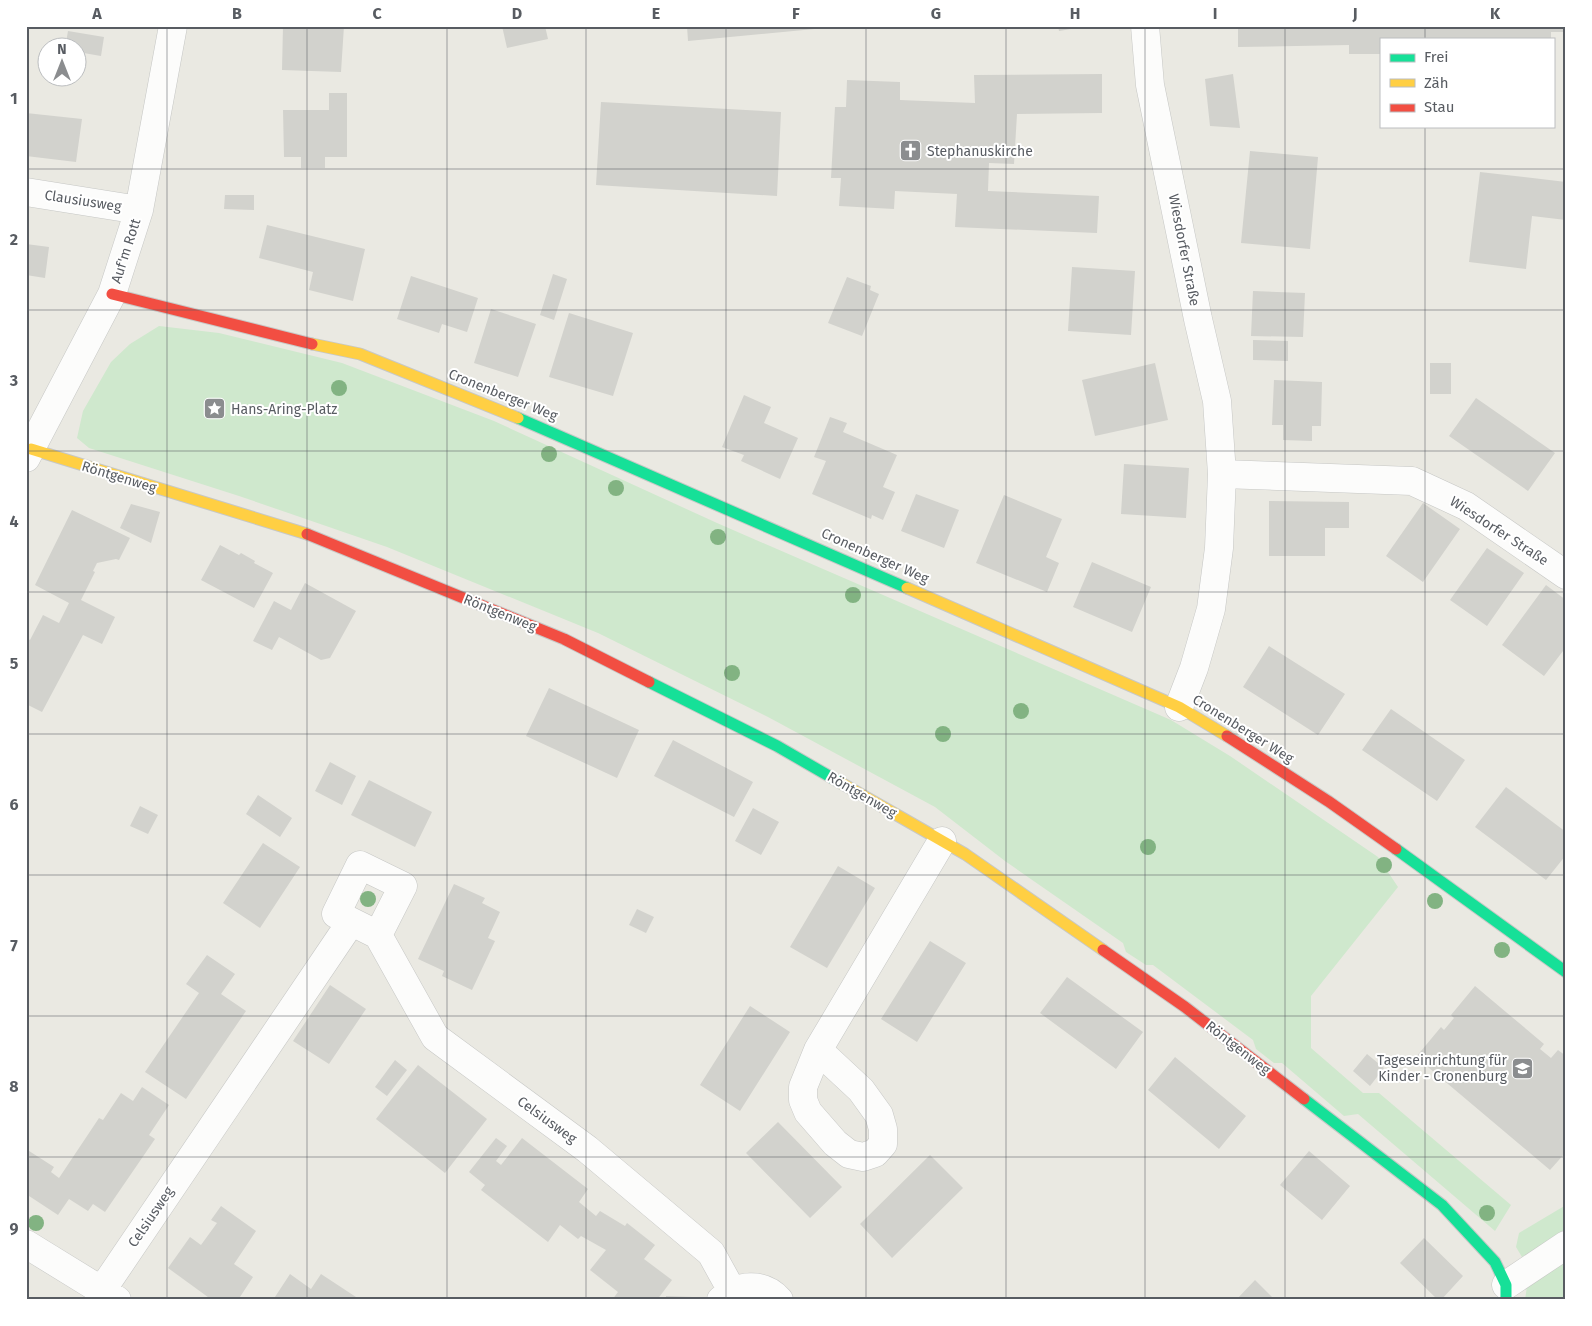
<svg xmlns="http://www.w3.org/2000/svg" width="1592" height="1326" font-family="'Fira Sans',sans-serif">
<rect width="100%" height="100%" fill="#eae9e2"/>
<!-- green -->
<path fill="#cfe8cd" d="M159 326 219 333 342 363 494 421 717 523 1171 720 1230 756 1378 857 1398 887 1311 996V1048L1363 1093H1379L1511 1205 1495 1231 1358 1114 1344 1116 1282 1063H1274L1256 1049 1253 1040 1153 965H1146L1126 952 1123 943 1005 861 935 807 768 717 598 633 387 547 239 496 89 448 77 438 83 411 111 362 130 344Z
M1566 1205V1230L1522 1257 1516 1247 1519 1233Z
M1566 1259V1300H1525L1527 1286Z"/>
<!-- building -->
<path fill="#d2d2cd" d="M283 26H344L341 72 282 70Z
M502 26H545L548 39 507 48Z
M687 26H825V28L688 41Z
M1058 26H1083V27L1059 31Z
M1238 26H1566V32H1551V39H1381V54H1349V45L1238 47Z
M68 31 104 37 101 56 78 52V48H65Z
M1102 74V113L1017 114 1014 164 989 163 988 191 1099 196 1097 233 955 227 957 194 895 191 894 209 839 206 841 178H831L835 107H846L847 80 900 82V100L975 103 974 75Z
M1233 74 1240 128 1210 126 1205 79Z
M329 93H347V157H325V168H301V157H284L283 110H329Z
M601 102 781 112 777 196 596 185Z
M26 113 82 119 76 162 26 156Z
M1250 151 1318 157 1310 249 1241 243Z
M1480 172 1566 182V220L1532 216 1526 269 1469 262Z
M225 195H254V210L224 209Z
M267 225 365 249 353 301 309 290 313 272 259 258Z
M26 244 49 247 45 278 26 275Z
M1072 267 1135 271 1131 335 1068 331Z
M553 274 567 279 554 320 540 315Z
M411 276 478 298 467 332 442 324 439 333 397 319Z
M847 277 871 286 870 290 879 294 862 336 828 323Z
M1253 291 1305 293 1303 337 1251 336Z
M491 309 536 324 518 377 474 363Z
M569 313 633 333 613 396 549 377Z
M1253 340 1288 341V361L1253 360Z
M1155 363 1168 420 1095 436 1082 380Z
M1430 363H1451V394H1430Z
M1274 380 1322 382 1321 426H1312V441L1283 440V425H1272Z
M744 395 771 407 764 423 798 438 780 479 741 461 744 455 722 447Z
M1476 398 1555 453 1528 491 1449 436Z
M830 417 847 423 843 432 897 455 883 487 895 492 883 520 872 515 871 519 812 494 826 461 814 457Z
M1124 464 1189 468 1186 518 1121 514Z
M916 494 959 510 944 548 901 531Z
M1004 495 1062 519 1046 557 1059 563 1047 592 976 563Z
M1269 501 1349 502V528H1325V556H1269Z
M1423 503 1460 529 1423 582 1386 556Z
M131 504 160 512 151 543 120 528Z
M72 510 130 538 119 560 116 559 97 563 93 571 95 572 81 600 115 617 102 644 83 635 42 712 26 704V638L30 640 43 615 59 623 69 603 35 585Z
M220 545 239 555 241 553 255 561 254 563 273 573 254 608 201 580Z
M1487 548 1524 573 1487 626 1450 600Z
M1092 562 1151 587 1132 632 1073 607Z
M305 583 356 611 330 658 321 660 279 637 272 650 253 641 274 601 291 610Z
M1546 585 1566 600V647L1544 676 1502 645Z
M1269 646 1345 694 1318 735 1243 687Z
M549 688 639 730 617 778 526 736Z
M1391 709 1465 760 1437 801 1362 750Z
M673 740 753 782 734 817 654 776Z
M330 762 356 776 342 805 315 791Z
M369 780 432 812 415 847 351 815Z
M1506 787 1566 832V855L1546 880 1475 827Z
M258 795 292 818 280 837 246 814Z
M140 806 158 815 148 834 130 826Z
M753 808 779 822 761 855 735 841Z
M263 843 300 867 260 928 223 903Z
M838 866 875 888 827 968 790 947Z
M454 884 485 898 482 903 500 912 488 938 495 941 472 990 442 976 444 971 418 959Z
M637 909 654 917 646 933 629 925Z
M930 941 966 963 917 1042 881 1019Z
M207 955 235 974 221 994 246 1011 186 1099 145 1072 199 993 186 984Z
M1067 977 1143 1032 1116 1069 1040 1013Z
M330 985 366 1009 329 1064 293 1041Z
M1475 986 1544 1044 1540 1049 1551 1058 1558 1050 1566 1056V1152L1550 1170 1416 1057 1441 1027 1444 1030 1454 1018 1451 1015Z
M750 1006 790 1032 740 1111 700 1085Z
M1367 1054 1384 1068 1370 1086 1353 1071Z
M1175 1057 1246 1116 1219 1149 1148 1090Z
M395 1060 407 1070 387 1096 375 1087Z
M418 1065 487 1119 445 1173 376 1119Z
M142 1087 169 1105 149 1135 155 1139 105 1212 93 1204 88 1211 69 1199 58 1215 26 1194V1149L54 1167 51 1172 59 1178 99 1118 103 1120 121 1093 133 1101Z
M778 1122 842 1187 810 1218 746 1153Z
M496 1138 507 1146 496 1161 501 1165 522 1138 588 1189 579 1202 596 1216 600 1211 625 1226 627 1223 655 1245 644 1259 672 1280 657 1300H612L618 1292 590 1270 606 1250 581 1236 578 1239 560 1225 548 1242 481 1190 485 1185 469 1172Z
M1309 1151 1350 1186 1322 1220 1280 1185Z
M930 1155 963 1188 892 1258 860 1224Z
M221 1206 256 1231 234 1264 253 1277 238 1300H212L168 1268 190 1237 201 1245 217 1223 211 1220Z
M1424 1238 1463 1276 1441 1300H1438L1400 1263Z
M290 1274 311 1289 321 1274 356 1297 354 1300H273Z
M1255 1280 1275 1300H1236Z
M666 1296 693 1297V1300H666Z"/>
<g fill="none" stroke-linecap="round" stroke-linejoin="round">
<defs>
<path id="street" d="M1145 26 1150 85 1198 319 1217 401 1222 474 1219 548 1211 609 1194 668 1179 707
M26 192 139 210
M26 458 112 294 139 210 173 26
M1222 474 1412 481 1466 506 1566 575
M360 865 403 886 378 935 336 914Z
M378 935 435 1037 587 1149 711 1253 732 1291
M818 1050 861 1090 879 1115 883 1129V1144L875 1153 863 1157 849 1154 835 1143 808 1112 803 1100V1087L818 1050 942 841
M26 1244 117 1300
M1506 1285 1566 1245
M102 1290 351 922
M721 1300C738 1284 763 1282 779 1300"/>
<path id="fast" d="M518 418 907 588
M649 682 777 746 841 783
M1396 849 1566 972
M1304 1099 1442 1205 1495 1262 1506 1285V1300"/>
<path id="slow" d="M312 344 360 354 518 418
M31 449 307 534
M907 588 1179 707 1227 736
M841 783 965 854 1103 950"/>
<path id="jam" d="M112 294 312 344
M307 534 564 639 649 682
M1227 736 1328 801 1396 849
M1103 950 1185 1007 1304 1099"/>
</defs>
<!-- street casing -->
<use href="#street" stroke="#c6c7c5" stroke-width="29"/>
<!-- fast casing -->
<use href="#fast" stroke="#c7c8c6" stroke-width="13"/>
<!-- slow casing -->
<use href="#slow" stroke="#c7c8c6" stroke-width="13"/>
<!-- jam casing -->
<use href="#jam" stroke="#c7c8c6" stroke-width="13"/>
<!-- street -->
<use href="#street" stroke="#fcfcfb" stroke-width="28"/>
<!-- fast -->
<use href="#fast" stroke="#16e098" stroke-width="11"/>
<!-- slow -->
<use href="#slow" stroke="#ffcf43" stroke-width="11"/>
<!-- jam -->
<use href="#jam" stroke="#f24e42" stroke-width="11"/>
</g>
<!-- trees -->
<g fill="#82b382">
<circle cx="339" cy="388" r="8"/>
<circle cx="549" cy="454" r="8"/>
<circle cx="616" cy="488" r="8"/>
<circle cx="718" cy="537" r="8"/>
<circle cx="853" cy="595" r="8"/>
<circle cx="732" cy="673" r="8"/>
<circle cx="1021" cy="711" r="8"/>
<circle cx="943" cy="734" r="8"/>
<circle cx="1148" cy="847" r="8"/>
<circle cx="1384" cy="865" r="8"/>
<circle cx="368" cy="899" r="8"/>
<circle cx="1435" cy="901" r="8"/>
<circle cx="1502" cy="950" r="8"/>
<circle cx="1487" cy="1213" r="8"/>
<circle cx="36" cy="1223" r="8"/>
</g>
<!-- grid -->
<path fill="none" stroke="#585c62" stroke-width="1" stroke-opacity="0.55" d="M167 26V1300M307 26V1300M447 26V1300M586 26V1300M726 26V1300M866 26V1300M1006 26V1300M1145 26V1300M1285 26V1300M1425 26V39M1425 126V1300M26 169H1566M26 310H1566M26 451H1566M26 592H1566M26 734H1566M26 875H1566M26 1016H1566M26 1157H1566"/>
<!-- icons -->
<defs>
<symbol id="church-square" viewBox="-11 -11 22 22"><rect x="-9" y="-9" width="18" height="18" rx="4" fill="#8b8d8f" stroke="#fff"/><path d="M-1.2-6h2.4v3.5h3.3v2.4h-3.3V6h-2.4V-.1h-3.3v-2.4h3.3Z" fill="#fff"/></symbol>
<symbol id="sight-square" viewBox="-11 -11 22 22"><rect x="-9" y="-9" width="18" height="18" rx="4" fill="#8b8d8f" stroke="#fff"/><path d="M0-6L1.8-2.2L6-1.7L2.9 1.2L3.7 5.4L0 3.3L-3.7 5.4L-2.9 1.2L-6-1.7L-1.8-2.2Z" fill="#fff"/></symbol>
<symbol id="school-square" viewBox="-11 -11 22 22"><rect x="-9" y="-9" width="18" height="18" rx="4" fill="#8b8d8f" stroke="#fff"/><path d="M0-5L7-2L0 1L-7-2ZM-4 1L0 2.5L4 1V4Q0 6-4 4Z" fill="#fff"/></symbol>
</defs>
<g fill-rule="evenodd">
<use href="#church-square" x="898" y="138" width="25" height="25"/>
<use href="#sight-square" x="202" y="396" width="25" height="25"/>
<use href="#school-square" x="1510" y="1056" width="25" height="25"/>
</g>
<g text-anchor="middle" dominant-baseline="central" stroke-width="4" stroke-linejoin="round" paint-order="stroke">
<!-- poi labels -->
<g font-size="14" fill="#585c62" stroke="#fff" text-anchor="start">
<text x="927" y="151">Stephanuskirche</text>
<text x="231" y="409">Hans-Aring-Platz</text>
<text x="1507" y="1060" text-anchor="end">Tageseinrichtung für<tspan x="1507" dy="16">Kinder - Cronenburg</tspan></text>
</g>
<!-- street labels -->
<g font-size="14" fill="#585c62" stroke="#fff">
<text transform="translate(83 201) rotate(9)">Clausiusweg</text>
<text transform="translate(1184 250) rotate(79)">Wiesdorfer Straße</text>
<text transform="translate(126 251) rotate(-72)">Auf'm Rott</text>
<text transform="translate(503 395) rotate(22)">Cronenberger Weg</text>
<text transform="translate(119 477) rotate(17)">Röntgenweg</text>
<text transform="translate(1499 531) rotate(33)">Wiesdorfer Straße</text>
<text transform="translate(875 556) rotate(24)">Cronenberger Weg</text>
<text transform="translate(500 613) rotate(22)">Röntgenweg</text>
<text transform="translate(1243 729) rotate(32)">Cronenberger Weg</text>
<text transform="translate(862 795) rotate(30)">Röntgenweg</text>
<text transform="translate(1238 1048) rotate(38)">Röntgenweg</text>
<text transform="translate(547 1120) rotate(36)">Celsiusweg</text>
<text transform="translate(151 1217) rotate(-56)">Celsiusweg</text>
</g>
</g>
<!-- border -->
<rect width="1592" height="1326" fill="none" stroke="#ffffff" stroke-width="55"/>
<!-- legend -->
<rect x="1380" y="38" width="175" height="90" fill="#ffffff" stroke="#bcbec0"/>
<rect x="1390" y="54" width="25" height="8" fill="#16e098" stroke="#bcbec0"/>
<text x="1424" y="62" font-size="15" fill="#585c62">Frei</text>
<rect x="1390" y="79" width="25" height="8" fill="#ffcf43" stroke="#bcbec0"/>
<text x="1424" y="88" font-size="15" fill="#585c62">Zäh</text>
<rect x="1390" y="104" width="25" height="8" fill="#f24e42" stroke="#bcbec0"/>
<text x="1424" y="112" font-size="15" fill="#585c62">Stau</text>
<!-- north arrow -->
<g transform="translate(62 62)"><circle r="24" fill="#ffffff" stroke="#bcbec0"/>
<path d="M0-4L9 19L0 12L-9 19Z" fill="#8b8d8f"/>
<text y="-8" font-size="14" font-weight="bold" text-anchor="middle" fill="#585c62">N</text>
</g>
<rect x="28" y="28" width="1536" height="1270" fill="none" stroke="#585c62" stroke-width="2"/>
<g font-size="16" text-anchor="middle" font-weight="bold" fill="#585c62">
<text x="97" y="19">A</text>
<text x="237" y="19">B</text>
<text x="377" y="19">C</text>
<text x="517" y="19">D</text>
<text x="656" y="19">E</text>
<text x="796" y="19">F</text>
<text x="936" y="19">G</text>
<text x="1075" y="19">H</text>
<text x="1215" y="19">I</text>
<text x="1355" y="19">J</text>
<text x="1495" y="19">K</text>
<text x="14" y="104">1</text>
<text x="14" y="245">2</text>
<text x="14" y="386">3</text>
<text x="14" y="527">4</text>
<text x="14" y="669">5</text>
<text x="14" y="810">6</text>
<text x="14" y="951">7</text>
<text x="14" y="1092">8</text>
<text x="14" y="1234">9</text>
</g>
</svg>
